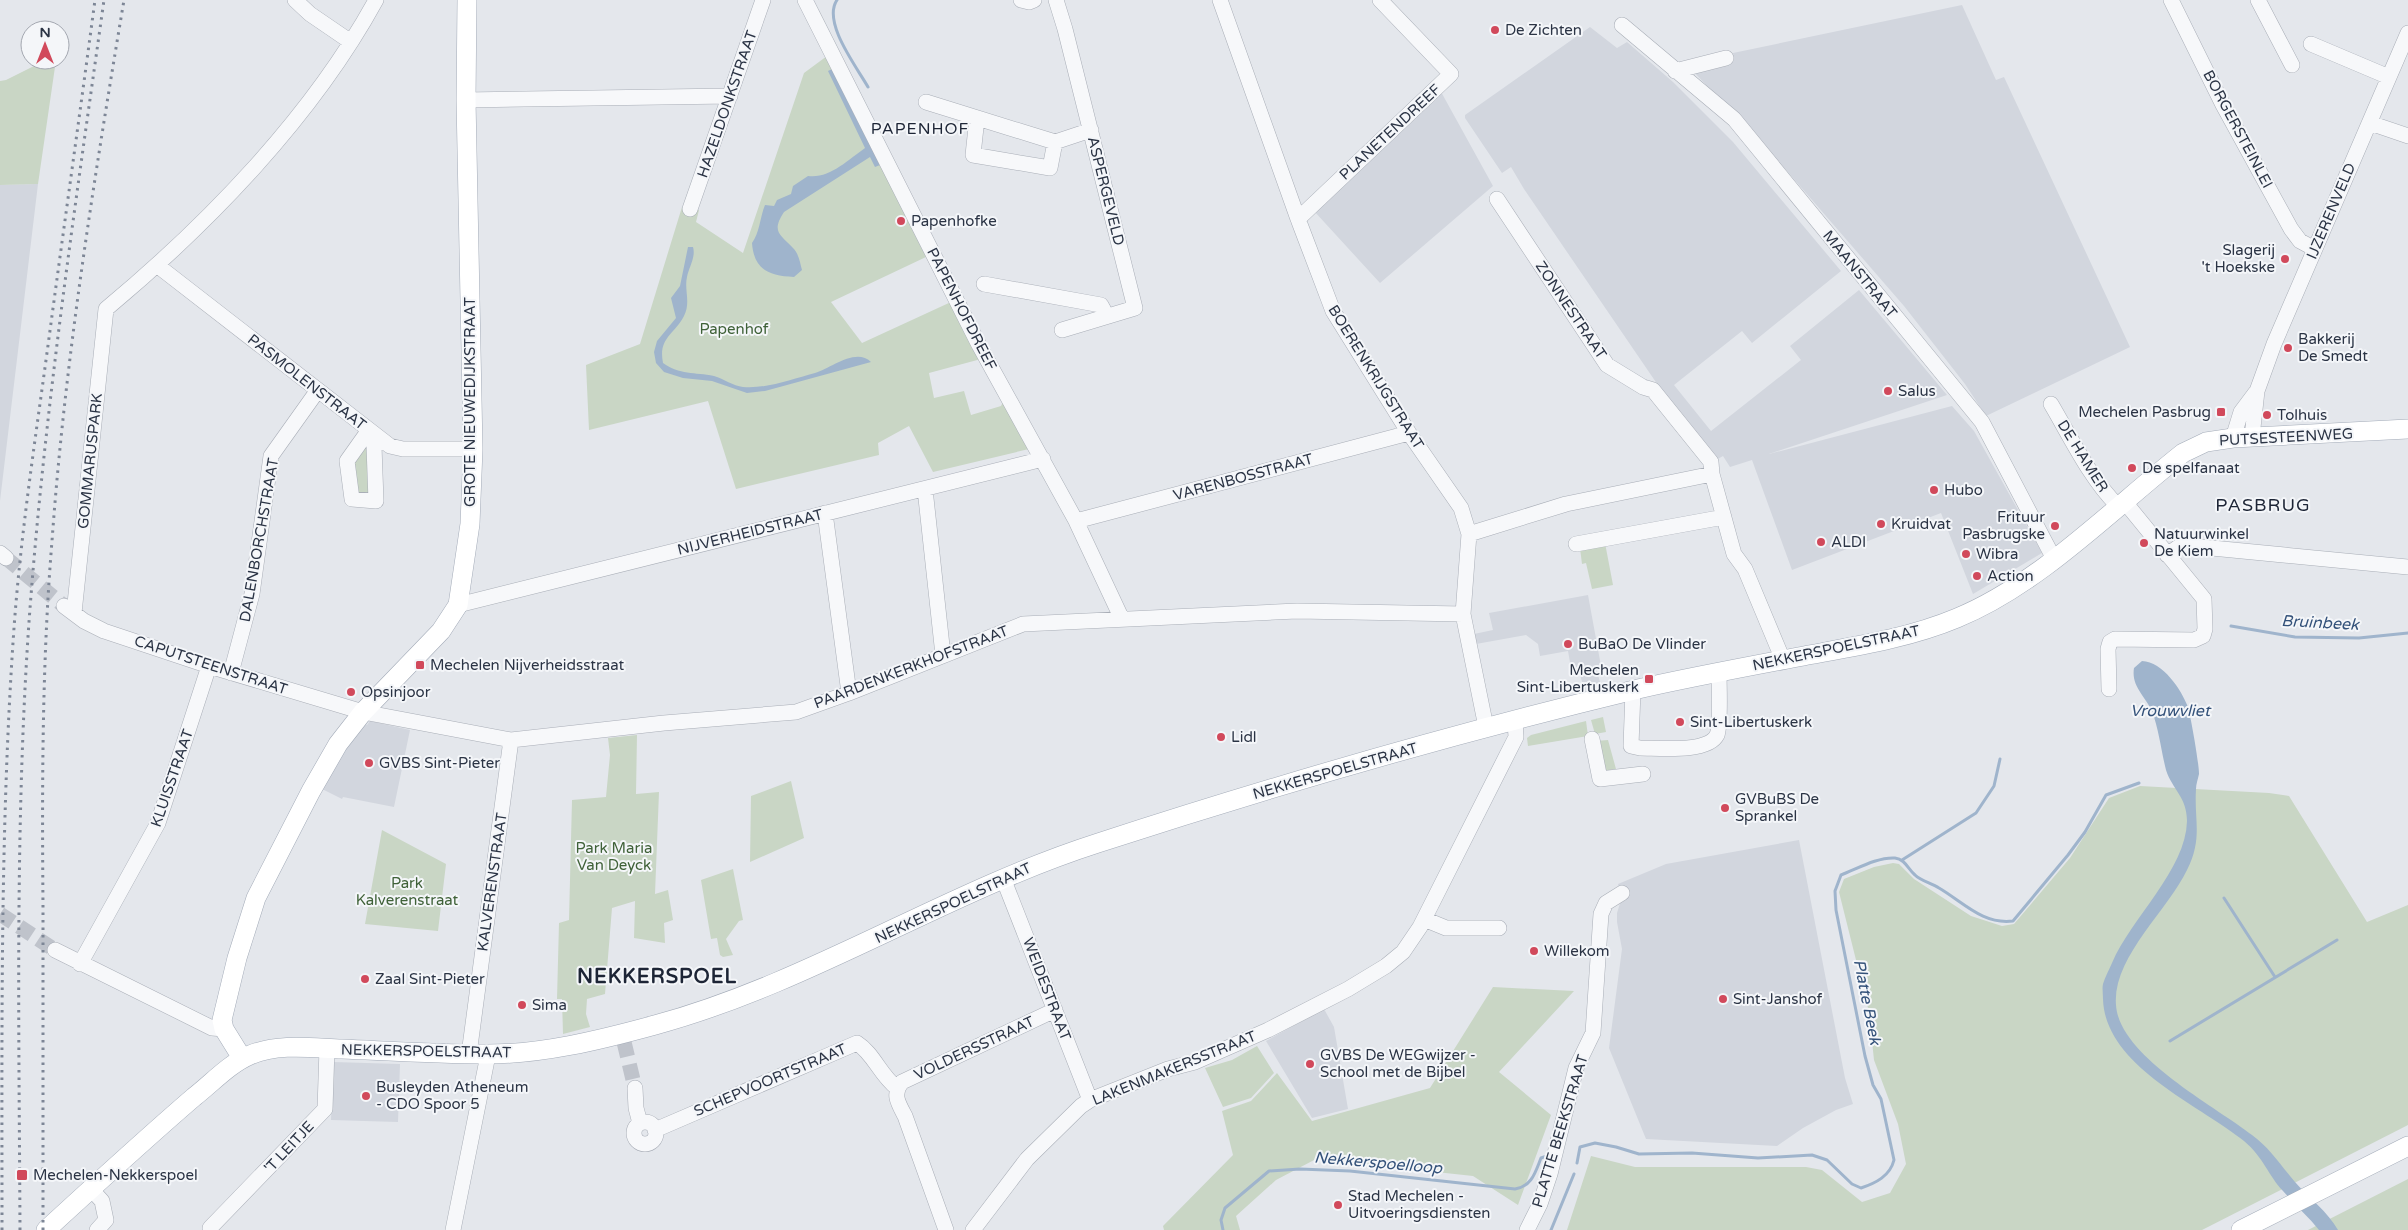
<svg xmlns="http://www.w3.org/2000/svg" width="2408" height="1230" font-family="'Varela Round',sans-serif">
<rect width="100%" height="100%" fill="#e4e7ec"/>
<!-- built -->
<path fill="#d2d6de" d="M1962 5 1996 80 2004 77 2130 347 1986 416 1965 384 1904 306 1786 170 1692 70 1734 61 1733 53Z
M1590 27 1617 48 1627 42 1673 82 1733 142 1841 271 1752 343 1742 331 1674 385 1711 431 1801 360 1790 346 1859 290 1947 395 1769 454 1952 406 1974 431 2042 553 1973 594 1941 513 1792 570 1752 460 1730 467 1723 456 1716 460 1664 394 1524 189 1511 167 1502 173 1465 118V115Z
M1440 90 1493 186 1380 283 1314 211Z
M38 184 0 501V185Z
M1588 595 1601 666 1596 668 1602 689 1585 693 1578 667 1571 668 1568 651 1540 656 1538 644 1526 635 1476 644 1474 634 1493 630 1489 613Z
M370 721 410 730 394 807 343 797 342 799 322 789 337 761 365 724 367 725Z
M1799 840 1845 1078 1853 1104 1836 1110 1803 1128 1777 1146 1646 1139 1609 1048 1622 949 1617 922V913L1621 900 1618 884 1666 864Z
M1324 1009 1334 1027 1348 1109 1312 1118 1266 1041Z
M333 1062 400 1064 398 1122 331 1120Z"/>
<!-- green -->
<path fill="#c9d6c5" d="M827 56 926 257 831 302 862 343 951 302 981 359 929 373 934 398 964 391 971 415 1001 406 1003 402 1029 449 933 472 909 426 878 443 879 455 736 489 708 401 589 430 586 365 640 344 682 207 699 210 696 222 743 253 804 73Z
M46 60H56L38 184 0 185V81L6 80Z
M365 448 369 451 370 497 357 495 353 461Z
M1605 543 1613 585 1592 589 1586 563 1582 564 1580 548Z
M1603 717 1606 732 1595 734 1591 720Z
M1586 721 1588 736 1528 746 1527 738 1531 735Z
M637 735 636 794 659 792 655 894 668 890 673 920 664 923 665 943 634 938 635 901 612 908 605 994 587 999 586 1014 590 1027 563 1034 562 999H557L559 923 569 920 572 800 606 797 610 755 608 738Z
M1608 740 1616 769 1602 771 1596 741Z
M791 781 804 838 750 862 751 796Z
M2140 786 2269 793 2289 796 2367 922 2408 905V1125L2202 1230H1567L1591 1156 1635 1167H1806L1822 1170 1862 1202 1890 1193 1906 1164 1898 1124 1874 1060 1869 1012 1839 892 1844 879 1874 867 1893 863 1899 864 1914 879 1971 916 2002 926 2014 924 2070 858 2109 798Z
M382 830 446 864 438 931 365 924Z
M733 869 743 920 739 921 726 939 733 955 723 957 720 955 717 938 711 939 701 880Z
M1493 987 1574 991 1499 1072 1551 1115 1518 1205 1473 1176 1316 1159 1276 1180 1236 1216 1240 1230H1164L1163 1226 1233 1155 1222 1111 1251 1101 1277 1073 1312 1121 1430 1088Z
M1257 1046 1274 1073 1251 1098 1223 1107 1205 1068 1232 1060Z
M2408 1179V1230H2308Z"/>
<!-- water -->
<path fill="#9fb4cc" d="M832 69 880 165 875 167 870 157 784 212C771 232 780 234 793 248 799 254 800 263 802 270L794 277C769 276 754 270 752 243 760 232 760 217 765 205L774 206 777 200 791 194 793 186 808 176C829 179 848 160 865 148L828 71Z
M688 247H693C696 257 689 267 687 277 684 290 691 302 684 316 674 335 658 338 663 363 679 375 695 372 714 376 724 379 733 386 743 387 767 389 792 379 815 373 831 368 856 347 871 362L765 391 747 393 712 381 683 378 664 372 656 363 654 352 657 341 676 318 671 298 680 286Z
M2142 661C2163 662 2181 689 2188 707 2191 718 2199 763 2199 774 2198 779 2196 784 2196 789 2194 821 2203 838 2187 870 2168 910 2112 958 2116 1005 2119 1056 2215 1106 2252 1135 2270 1148 2281 1166 2295 1182 2309 1198 2328 1212 2338 1230H2319C2308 1216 2295 1205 2283 1191 2268 1175 2264 1158 2244 1141 2198 1104 2105 1066 2103 999 2103 994 2102 988 2103 984 2105 977 2109 970 2112 963 2131 918 2186 870 2187 821 2187 797 2172 789 2166 770 2161 750 2159 730 2152 711 2145 696 2131 686 2134 668Z"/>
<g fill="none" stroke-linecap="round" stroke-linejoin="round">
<!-- stream -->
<path stroke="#9fb4cc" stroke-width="3" d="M837 0C822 22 856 66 868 87
M2231 626 2295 637 2359 638 2408 633
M1902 860 1976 813 1994 786 2000 759
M2224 898 2275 977
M2170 1041 2337 940
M1577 1163 1580 1147 1595 1143 1616 1147 1639 1154 1692 1153 1758 1158 1812 1155 1827 1160 1852 1184 1861 1188C1876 1183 1890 1176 1894 1160L1881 1099 1873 1085 1865 1056 1836 910 1835 891 1841 875C1857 869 1877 857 1895 858 1905 859 1908 869 1915 875 1921 881 1931 883 1939 888 1963 902 1983 925 2013 921L2068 855 2085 832 2106 795 2139 783
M1223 1230 1221 1220 1225 1208 1269 1171 1300 1169 1350 1171 1515 1189C1532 1186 1535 1173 1541 1158L1547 1156
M1551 1230 1574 1174"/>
<!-- minor-tunnel -->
<path stroke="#bfc3cb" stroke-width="15" stroke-dasharray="15 8" stroke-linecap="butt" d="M6 558 64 606
M0 914 55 950
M624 1042 635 1088"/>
<defs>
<path id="minor" d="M295 0 310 14 351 42
M805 0 979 345 1076 521 1121 617
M1021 0 1029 2 1034 0
M1056 0 1065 29 1135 308 1062 330
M1220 0 1298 219 1333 311 1409 433 1461 508 1469 534 1463 614 1486 727
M2171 0 2223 105 2291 229 2300 241 2315 249
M2258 0 2292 65
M1622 25 1734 119 1982 422 2054 559
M2311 44 2389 77
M1675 71 1726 58
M466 100 730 96
M926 102 1055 142 1091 130
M977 118 973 155 1050 168 1055 142
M2370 123 2408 136
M1497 199 1607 365 1643 387 1653 390 1711 462 1712 474 1734 554 1745 569 1783 660
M690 209 763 0
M1298 219 1451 74 1380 0
M158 266 390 446 403 449H473
M984 284 1101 305 1107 316
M2051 404C2070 436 2091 480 2118 506
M369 430 347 461 352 499 376 501 374 446 380 439
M2252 437 2257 391 2274 344 2408 33
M2233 438 2241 412 2256 392
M925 489 943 655
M825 513 849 693
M1076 521 1409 433
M1469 534 1566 504 1712 474
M1576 544 1724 517
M0 553 6 558
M2167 555 2181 545 2408 567
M458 605 1043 459
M64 606 84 621 104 631 209 666 363 712 511 740 664 723 796 712 849 693 1023 624 1297 611 1463 614
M74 613 106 309C208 224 312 117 376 0
M231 673 252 594 271 456 318 390
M2109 689 2108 649 2110 642 2115 639 2194 640 2203 636 2205 629 2204 599 2124 501
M1633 690 1631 746 1640 748C1660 748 1708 753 1717 735 1721 726 1719 685 1719 673
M1592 739 1600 779 1643 774
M1003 878 1090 1100
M1424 919 1446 928H1499
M55 950 212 1028 224 1029
M80 964 158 823 209 666
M469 1054 511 740
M635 1088 636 1108 640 1123
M634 1133a11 11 0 1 1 22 0a11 11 0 1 1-22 0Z
M655 1130 857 1043C874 1054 880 1075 897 1088
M91 1189 102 1201 106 1220 97 1230
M210 1228 325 1109 327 1048
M453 1230 488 1055
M946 1230 905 1116C898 1103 892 1094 902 1082L1055 1010
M973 1230 1027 1159 1081 1106 1090 1100 1168 1069 1195 1062 1268 1030 1348 989 1386 966 1403 952 1420 927 1516 737 1515 721
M1527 1230 1540 1204 1550 1174 1576 1068 1593 1033 1601 914 1606 903 1622 893"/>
<path id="major" d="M242 1058 224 1029 222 1020 237 958 256 898 311 791 338 744 363 712 441 631 458 605 470 524 473 449 466 100 467 0
M46 1230C95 1185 144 1140 194 1097 212 1083 229 1064 250 1055 279 1043 312 1048 342 1049 389 1051 436 1054 483 1054 540 1055 600 1040 655 1025 810 983 945 892 1098 843 1276 785 1456 733 1638 689 1691 677 1745 667 1798 657 1851 647 1907 639 1957 618 2040 584 2113 508 2183 453L2206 442 2233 438 2408 429
M2241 1230 2408 1146"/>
</defs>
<!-- minor casing -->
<use href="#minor" stroke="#a9aeb7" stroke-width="16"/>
<!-- major casing -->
<use href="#major" stroke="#a3abb8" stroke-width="20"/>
<!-- minor -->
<use href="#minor" stroke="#f7f8fa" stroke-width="15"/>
<!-- major -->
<use href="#major" stroke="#fff" stroke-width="19"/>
<!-- rail -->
<path stroke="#7d8696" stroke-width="3" stroke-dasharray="2.5 5" stroke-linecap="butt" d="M2 1230C2 1029 0 828 14 628 21 531 36 435 49 338 64 226 80 113 95 0
M20 1230C19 1027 15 824 29 622 44 414 75 207 104 0
M43 1230C43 1122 43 1015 43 907 42 785 42 663 52 541 65 360 94 179 124 0"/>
</g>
<!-- markers -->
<g fill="#d1495b" stroke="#f4f6f9" stroke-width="2">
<circle cx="1495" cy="30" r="5"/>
<circle cx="901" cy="221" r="5"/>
<circle cx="2285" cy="259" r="5"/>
<circle cx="2288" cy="348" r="5"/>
<circle cx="1888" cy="391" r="5"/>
<rect x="2216" y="407" width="10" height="10" rx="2.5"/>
<circle cx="2267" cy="415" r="5"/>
<circle cx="2132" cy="468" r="5"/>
<circle cx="1934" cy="490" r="5"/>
<circle cx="1881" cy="524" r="5"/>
<circle cx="2055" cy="526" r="5"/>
<circle cx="1821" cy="542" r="5"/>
<circle cx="2144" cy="543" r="5"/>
<circle cx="1966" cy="554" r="5"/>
<circle cx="1977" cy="576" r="5"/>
<circle cx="1568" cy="644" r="5"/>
<rect x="415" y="660" width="10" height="10" rx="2.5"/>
<rect x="1644" y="674" width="10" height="10" rx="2.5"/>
<circle cx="351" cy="692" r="5"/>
<circle cx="1680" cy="722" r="5"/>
<circle cx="1221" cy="737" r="5"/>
<circle cx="369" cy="763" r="5"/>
<circle cx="1725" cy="808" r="5"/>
<circle cx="1534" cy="951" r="5"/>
<circle cx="365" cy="979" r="5"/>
<circle cx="1723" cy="999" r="5"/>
<circle cx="522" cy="1005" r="5"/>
<circle cx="1310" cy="1064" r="5"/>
<circle cx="366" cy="1096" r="5"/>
<rect x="16" y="1169" width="12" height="12" rx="2.5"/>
<circle cx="1338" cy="1205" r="5"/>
</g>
<g text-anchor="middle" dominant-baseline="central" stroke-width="4" stroke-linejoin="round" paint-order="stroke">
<!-- poi labels -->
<g font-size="15" fill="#2b3445" stroke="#f4f6f9" text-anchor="start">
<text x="1505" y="30">De Zichten</text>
<text x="911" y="221">Papenhofke</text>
<text x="2275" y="250" text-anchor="end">Slagerij<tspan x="2275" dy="17">'t Hoekske</tspan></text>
<text x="2298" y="339">Bakkerij<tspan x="2298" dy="17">De Smedt</tspan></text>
<text x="1898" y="391">Salus</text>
<text x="2211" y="412" text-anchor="end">Mechelen Pasbrug</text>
<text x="2277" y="415">Tolhuis</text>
<text x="2142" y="468">De spelfanaat</text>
<text x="1944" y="490">Hubo</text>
<text x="2045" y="517" text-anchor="end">Frituur<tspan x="2045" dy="17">Pasbrugske</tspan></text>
<text x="1891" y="524">Kruidvat</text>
<text x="2154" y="534">Natuurwinkel<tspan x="2154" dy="17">De Kiem</tspan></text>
<text x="1831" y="542">ALDI</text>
<text x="1976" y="554">Wibra</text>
<text x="1987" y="576">Action</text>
<text x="1578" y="644">BuBaO De Vlinder</text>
<text x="430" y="665">Mechelen Nijverheidsstraat</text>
<text x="1639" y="670" text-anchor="end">Mechelen<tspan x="1639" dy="17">Sint-Libertuskerk</tspan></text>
<text x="361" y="692">Opsinjoor</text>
<text x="1690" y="722">Sint-Libertuskerk</text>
<text x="1231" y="737">Lidl</text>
<text x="379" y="763">GVBS Sint-Pieter</text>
<text x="1735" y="799">GVBuBS De<tspan x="1735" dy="17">Sprankel</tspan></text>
<text x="1544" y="951">Willekom</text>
<text x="375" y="979">Zaal Sint-Pieter</text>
<text x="1733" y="999">Sint-Janshof</text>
<text x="532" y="1005">Sima</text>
<text x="1320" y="1055">GVBS De WEGwijzer -<tspan x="1320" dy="17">School met de Bijbel</tspan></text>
<text x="376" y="1087">Busleyden Atheneum<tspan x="376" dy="17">- CDO Spoor 5</tspan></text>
<text x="33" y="1175">Mechelen-Nekkerspoel</text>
<text x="1348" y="1196">Stad Mechelen -<tspan x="1348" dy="17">Uitvoeringsdiensten</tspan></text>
</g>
<!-- street labels -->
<g font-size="15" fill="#2b3445" stroke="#f4f6f9">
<text transform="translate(727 104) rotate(-71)">HAZELDONKSTRAAT</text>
<text transform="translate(2238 129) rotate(62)">BORGERSTEINLEI</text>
<text transform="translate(1390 132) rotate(-43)">PLANETENDREEF</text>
<text transform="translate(1106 191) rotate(76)">ASPERGEVELD</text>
<text transform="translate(2331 211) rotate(-67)">IJZERENVELD</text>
<text transform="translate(1860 274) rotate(51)">MAANSTRAAT</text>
<text transform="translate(962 309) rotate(63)">PAPENHOFDREEF</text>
<text transform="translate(1571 310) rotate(56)">ZONNESTRAAT</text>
<text transform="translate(1376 377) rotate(58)">BOERENKRIJGSTRAAT</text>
<text transform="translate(307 382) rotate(38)">PASMOLENSTRAAT</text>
<text transform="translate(470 402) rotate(-90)">GROTE NIEUWEDIJKSTRAAT</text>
<text transform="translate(2286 437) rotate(-3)">PUTSESTEENWEG</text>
<text transform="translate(2083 456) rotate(58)">DE HAMER</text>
<text transform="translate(90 461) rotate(-84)">GOMMARUSPARK</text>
<text transform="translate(1243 477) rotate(-15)">VARENBOSSTRAAT</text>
<text transform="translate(750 532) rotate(-14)">NIJVERHEIDSTRAAT</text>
<text transform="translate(259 540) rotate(-80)">DALENBORCHSTRAAT</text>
<text transform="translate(1836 648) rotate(-12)">NEKKERSPOELSTRAAT</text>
<text transform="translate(211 665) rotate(18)">CAPUTSTEENSTRAAT</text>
<text transform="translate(911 667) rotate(-21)">PAARDENKERKHOFSTRAAT</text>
<text transform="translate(1335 771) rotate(-16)">NEKKERSPOELSTRAAT</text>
<text transform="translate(172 778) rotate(-71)">KLUISSTRAAT</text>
<text transform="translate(492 882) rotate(-82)">KALVERENSTRAAT</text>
<text transform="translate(953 903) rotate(-25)">NEKKERSPOELSTRAAT</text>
<text transform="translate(1047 989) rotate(69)">WEIDESTRAAT</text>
<text transform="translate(974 1048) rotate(-25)">VOLDERSSTRAAT</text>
<text transform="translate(426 1051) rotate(1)">NEKKERSPOELSTRAAT</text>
<text transform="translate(1174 1068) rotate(-22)">LAKENMAKERSSTRAAT</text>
<text transform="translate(770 1080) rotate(-23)">SCHEPVOORTSTRAAT</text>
<text transform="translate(1560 1131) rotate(-73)">PLATTE BEEKSTRAAT</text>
<text transform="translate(289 1147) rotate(-47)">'T LEITJE</text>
</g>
<!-- park labels -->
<g font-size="15" fill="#3f6138" stroke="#f4f6f9">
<text x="734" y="329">Papenhof</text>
<text x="614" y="848">Park Maria<tspan x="614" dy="17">Van Deyck</tspan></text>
<text x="407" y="883">Park<tspan x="407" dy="17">Kalverenstraat</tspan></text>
</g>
<!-- neighbourhood labels -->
<g font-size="16" letter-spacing="1" fill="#1d2536" stroke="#f4f6f9">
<text x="920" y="129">PAPENHOF</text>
</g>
<!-- water labels -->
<g font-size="16" font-style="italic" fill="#34527a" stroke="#f4f6f9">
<text transform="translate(2320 623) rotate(3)">Bruinbeek</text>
<text x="2170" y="711">Vrouwvliet</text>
<text transform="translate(1867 1002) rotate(79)">Platte Beek</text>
<text transform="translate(1378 1163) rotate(5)">Nekkerspoelloop</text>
</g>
<!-- quarter labels -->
<g font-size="18" letter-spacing="1" fill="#1d2536" stroke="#f4f6f9">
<text x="2263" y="505">PASBRUG</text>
</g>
<!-- district labels -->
<g font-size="20" font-weight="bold" letter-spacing="1" fill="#1d2536" stroke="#f4f6f9">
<text x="657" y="977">NEKKERSPOEL</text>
</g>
</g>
<!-- north arrow -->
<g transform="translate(45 45)"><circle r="24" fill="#f4f6f9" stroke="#a4a8b1"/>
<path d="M0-4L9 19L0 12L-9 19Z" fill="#d1495b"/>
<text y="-8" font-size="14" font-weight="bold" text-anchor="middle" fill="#2b3445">N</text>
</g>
</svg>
